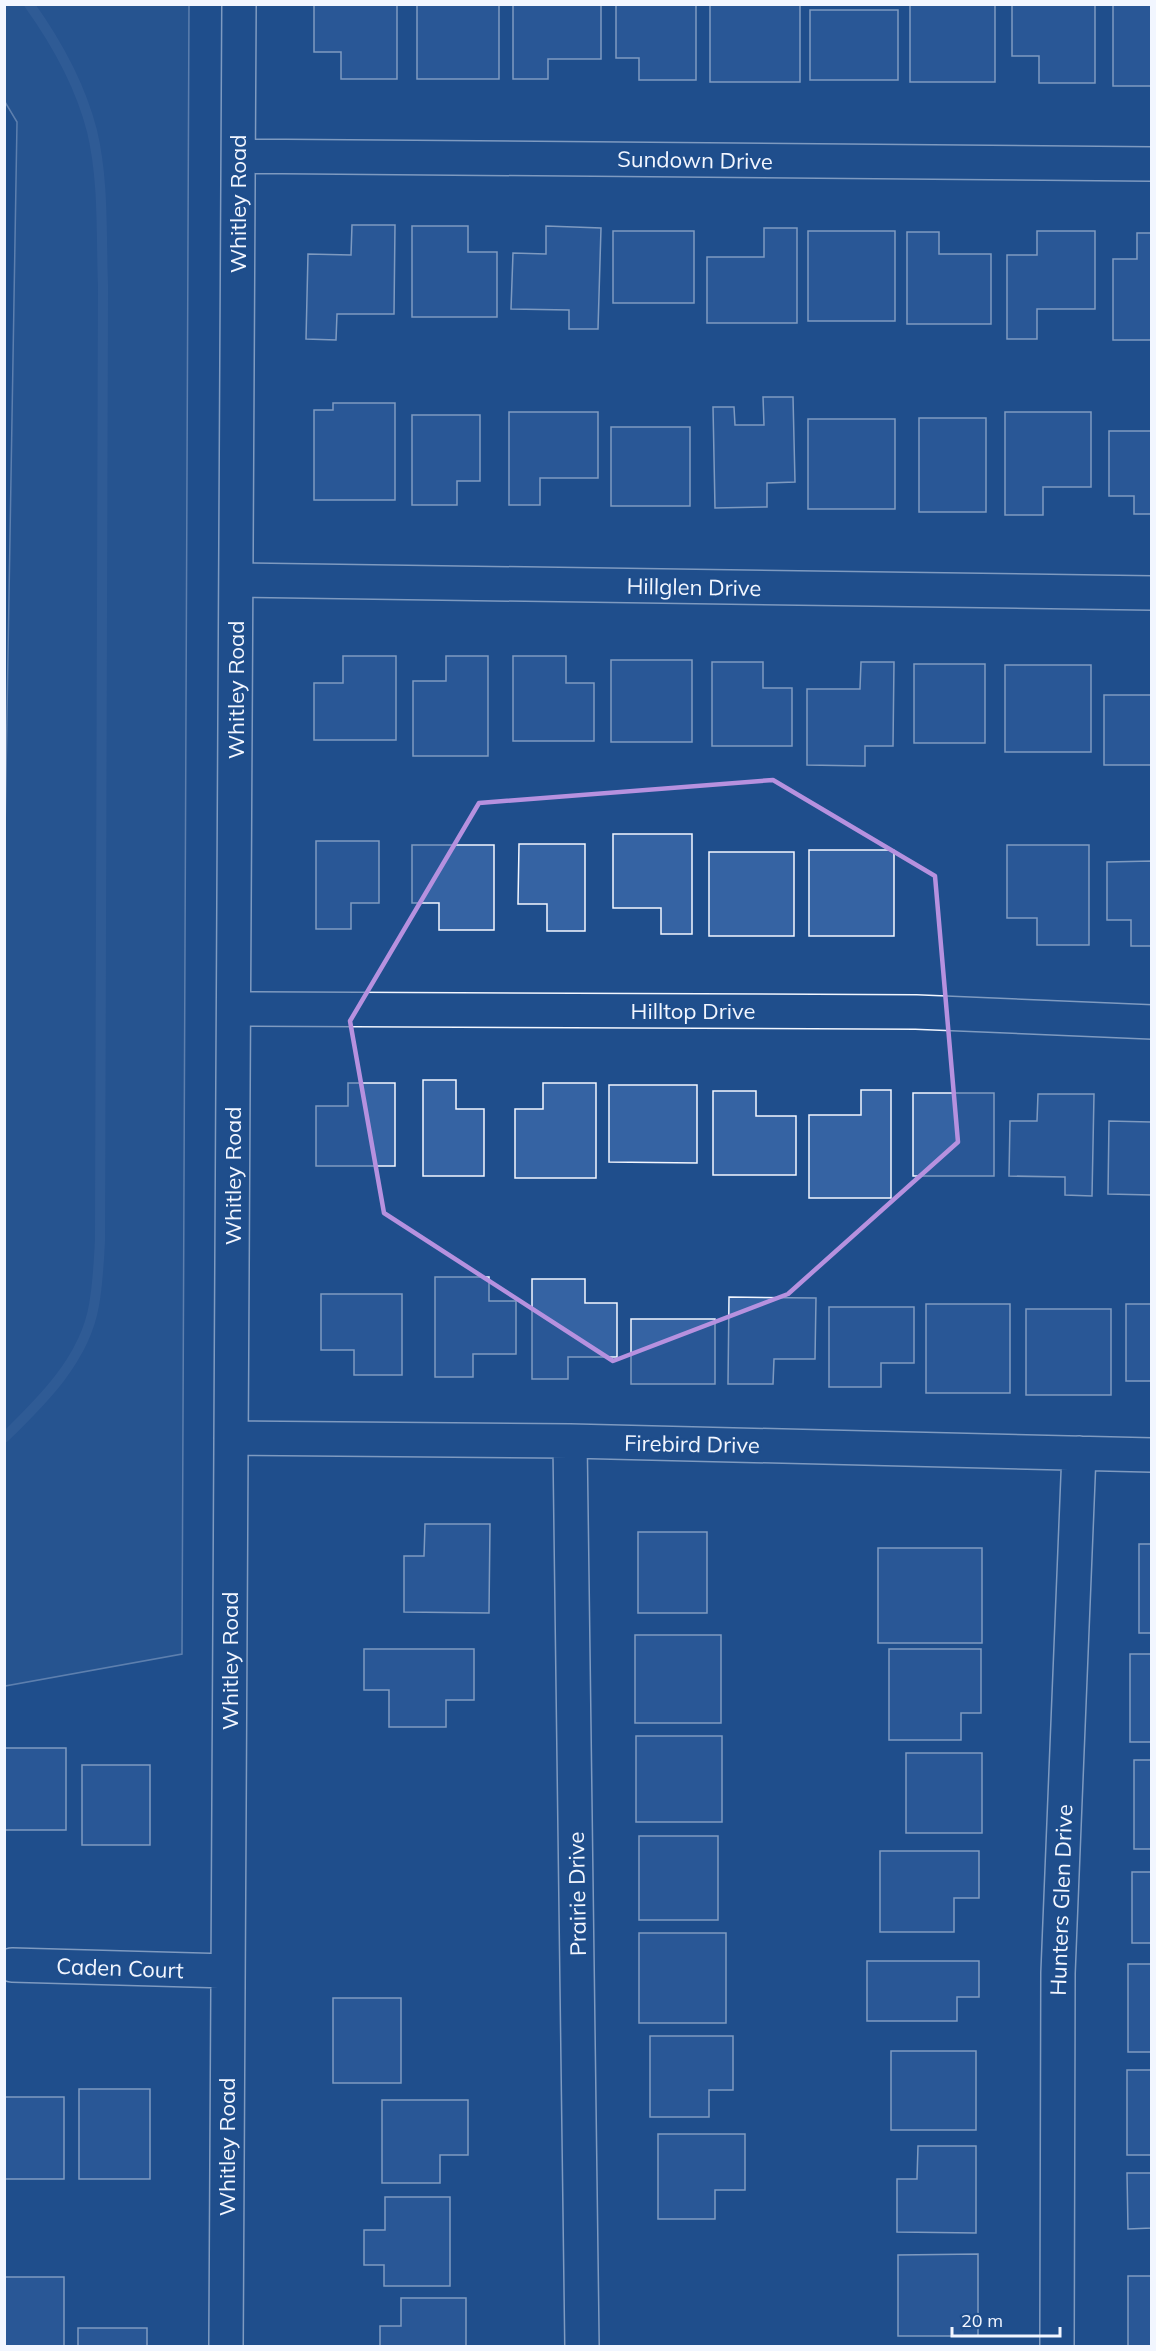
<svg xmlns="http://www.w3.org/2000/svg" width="1156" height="2351" font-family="Mulish,sans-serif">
<rect width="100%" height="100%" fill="#1f4e8c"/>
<!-- built -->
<path fill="#305b95" stroke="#a8bbd7" stroke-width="1.5" d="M5 4 189 5 182 1654 5 1686 4 893 17 122 5 102Z"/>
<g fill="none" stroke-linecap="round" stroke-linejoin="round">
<!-- stream -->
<path stroke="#446ba0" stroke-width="10" d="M4 1438C42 1401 85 1359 94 1305 98 1283 99 1261 100 1240L103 286C101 235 104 181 92 131 80 84 57 43 29 4"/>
</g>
<!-- building -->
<path fill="#3563a3" stroke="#f2f6ff" stroke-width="1.5" d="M314 4H397V79H341V52H314Z
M417 4H499V79H417Z
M513 4H601V59H548V79H513Z
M616 4H696V80H639V58H616Z
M710 4H800V82H710Z
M910 4H995V82H910Z
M1012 4H1095V83H1039V56H1012Z
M1113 4H1152V86H1113Z
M810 10H898V80H810Z
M352 225H395L394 314H337L336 340 306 339 308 254 351 255Z
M412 226H468V252H497V317H412Z
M546 226 601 228 598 329H569V310L511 309 513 253 546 254Z
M764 228H797V323H707V257H764Z
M613 231H694V303H613Z
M808 231H895V321H808Z
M1037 231H1095V309H1037V339H1007V255H1037Z
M907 232H939V254H991V324H907Z
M1137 233H1152V340H1113V259H1137Z
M763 397H793L795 482 767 483V507L715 508 713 407H734L735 425H764Z
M333 403H395V500H314V410H333Z
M509 412H598V478H540V505H509Z
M1005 412H1091V487H1043V515H1005Z
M412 415H480V481H457V505H412Z
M919 418H986V512H919Z
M808 419H895V509H808Z
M611 427H690V506H611Z
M1109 431H1152V514H1134V496H1109Z
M343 656H396V740H314V683H343Z
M446 656H488V756H413V681H446Z
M513 656H566V683H594V741H513Z
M611 660H692V742H611Z
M712 662H763V688H792V746H712Z
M861 662H894L893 746H865V766L807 765V689H860Z
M914 664H985V743H914Z
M1005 665H1091V752H1005Z
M1104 695H1152V765H1104Z
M613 834H692V934H661V908H613Z
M316 841H379V903H351V929H316Z
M519 844H585V931H547V904H518Z
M412 845H494V930H439V903H412Z
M1007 845H1089V945H1037V918H1007Z
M809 850H894V936H809Z
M709 852H794V936H709Z
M1152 861V946H1131V920H1107V862Z
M423 1080H456V1109H484V1176H423Z
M348 1083H395V1166H316V1106H348Z
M543 1083H596V1178H515V1109H543Z
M609 1085H697V1163L609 1162Z
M861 1090H891V1198H809V1115H861Z
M713 1091H756V1116H796V1175H713Z
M913 1093H994V1176H913Z
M1038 1094H1094L1092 1196 1065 1195V1177L1009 1176 1010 1121H1037Z
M1151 1098 1152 1195 1108 1194 1109 1121 1151 1122Z
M435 1277H489V1301H516V1354H473V1377H435Z
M532 1279H585V1303H617V1357H568V1379H532Z
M321 1294H402V1375H354V1350H321Z
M729 1297 816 1298 815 1359H774L773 1384H728Z
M926 1304H1010V1393H926Z
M1126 1304H1152V1381H1126Z
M829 1307H914V1363H881V1387H829Z
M1026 1309H1111V1395H1026Z
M631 1319H715V1384H631Z
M425 1524H490L489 1613 404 1612V1556H424Z
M638 1532H707V1613H638Z
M1139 1544H1152V1633H1139Z
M878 1548H982V1643H878Z
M635 1635H721V1723H635Z
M364 1649H474V1700H446V1727H389V1690H364Z
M889 1649H981V1713H961V1740H889Z
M1130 1654H1152V1742H1130Z
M636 1736H722V1822H636Z
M4 1748H66V1830H4Z
M906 1753H982V1833H906Z
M1134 1760H1152V1849H1134Z
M82 1765H150V1845H82Z
M639 1836H718V1920H639Z
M880 1851H979V1898H954V1932H880Z
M1132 1872H1152V1943H1132Z
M639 1933H726V2023H639Z
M867 1961H979V1997H957V2021H867Z
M1128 1964H1152V2052H1128Z
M333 1998H401V2083H333Z
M650 2036H733V2090H709V2117H650Z
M891 2051H976V2130H891Z
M1127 2070H1152V2155H1127Z
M79 2089H150V2179H79Z
M4 2097H64V2179H4Z
M382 2100H468V2155H440V2183H382Z
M658 2134H745V2190H715V2219H658Z
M918 2146H976V2233L897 2232V2179H917Z
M1127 2173H1152V2228L1128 2229Z
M385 2197H450V2286H384V2265H364V2230H385Z
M978 2254V2336H898V2255Z
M1128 2276H1152V2346H1128Z
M4 2277H64V2346H4Z
M401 2298H466V2346H380V2326H401Z
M78 2328H147V2346H78Z"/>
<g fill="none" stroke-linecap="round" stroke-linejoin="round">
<defs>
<path id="minor" d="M239 156 1152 164
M236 580 1152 593
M234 1009 916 1012 1152 1022
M231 1438 570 1441 1152 1455
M570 1441 582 2346
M12 1965 228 1971
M226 2346 239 4
M1057 2346 1058 1973 1079 1453"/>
</defs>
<!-- minor casing -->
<use href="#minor" stroke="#f2f6ff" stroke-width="36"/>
<!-- minor -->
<use href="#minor" stroke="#1f4e8c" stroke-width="33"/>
</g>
<!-- marked area -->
<path d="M0 0H1156V2351H0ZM773 780 935 876 958 1142 788 1294 613 1361 384 1213 350 1021 479 803Z" fill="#1f4e8c" fill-opacity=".55" fill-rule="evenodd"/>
<path fill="none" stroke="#b691df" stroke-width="4.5" stroke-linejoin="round" d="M773 780 935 876 958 1142 788 1294 613 1361 384 1213 350 1021 479 803Z"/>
<g text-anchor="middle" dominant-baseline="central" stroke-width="4.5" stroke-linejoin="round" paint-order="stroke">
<!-- street labels -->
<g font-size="22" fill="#f2f6ff" stroke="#1f4e8c">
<text transform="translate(695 160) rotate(1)">Sundown Drive</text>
<text transform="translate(238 204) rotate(-90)">Whitley Road</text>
<text transform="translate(694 587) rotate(1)">Hillglen Drive</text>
<text transform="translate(236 690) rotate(-90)">Whitley Road</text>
<text x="693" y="1011">Hilltop Drive</text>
<text transform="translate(233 1176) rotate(-90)">Whitley Road</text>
<text transform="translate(692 1444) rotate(1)">Firebird Drive</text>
<text transform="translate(230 1661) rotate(-90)">Whitley Road</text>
<text transform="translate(577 1894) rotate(-91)">Prairie Drive</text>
<text transform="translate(1061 1900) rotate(-88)">Hunters Glen Drive</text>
<text transform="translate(120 1968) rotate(2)">Caden Court</text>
<text transform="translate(227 2147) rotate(-90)">Whitley Road</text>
</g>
</g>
<!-- border -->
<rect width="1156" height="2351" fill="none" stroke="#f2f6ff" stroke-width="12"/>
<!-- scale -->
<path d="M952 2327v9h108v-9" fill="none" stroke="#f2f6ff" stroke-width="3"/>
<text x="961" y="2327" font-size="18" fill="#f2f6ff" stroke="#1f4e8c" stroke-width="4.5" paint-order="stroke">20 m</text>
</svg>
